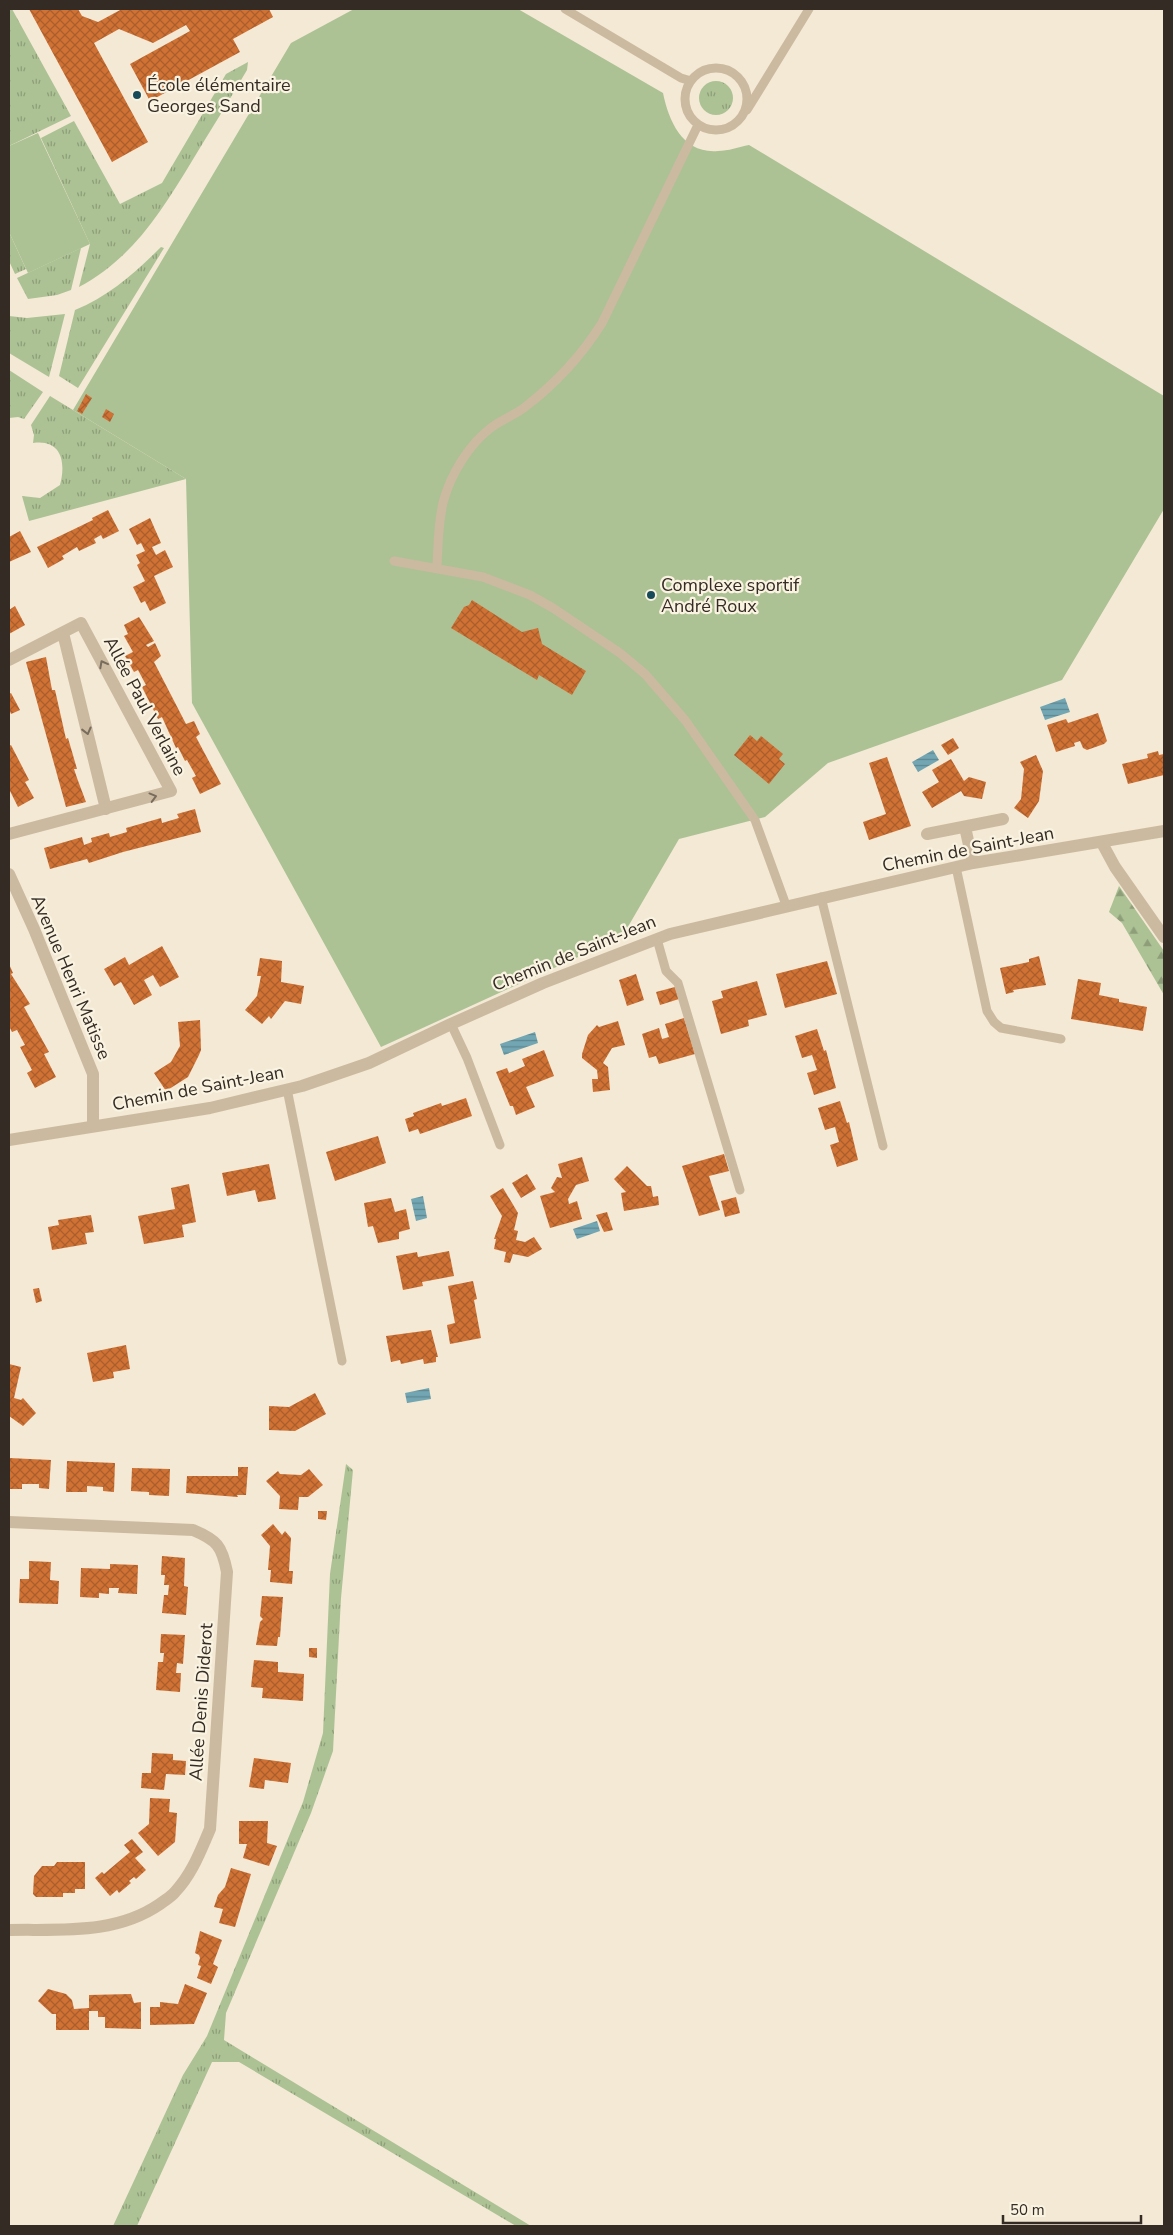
<svg xmlns="http://www.w3.org/2000/svg" width="1173" height="2235" font-family="'Nunito Sans',sans-serif">
<defs>
<pattern id="grass-tufts" width="24" height="20" patternUnits="userSpaceOnUse" patternTransform="scale(1.25)"><rect width="24" height="20" fill="#acc294"/><path d="M3 7l-1-3M5 7V3M7 7l1-3M15 17l-1-3M17 17v-4M19 17l1-3" fill="none" stroke="#8d9e79"/></pattern>
<pattern id="forest-firs" width="22" height="20" patternUnits="userSpaceOnUse" patternTransform="scale(1.25)"><rect width="22" height="20" fill="#acc294"/><path d="M5 1l3.5 6h-7zM16 11l3.5 6h-7z" fill="#8d9e79"/></pattern>
<pattern id="water-rules" width="6" height="5" patternUnits="userSpaceOnUse" patternTransform="scale(1.25)"><rect width="6" height="5" fill="#72a6b2"/><path d="M0 2.5h6" fill="none" stroke="#5e8791"/></pattern>
<pattern id="building-cross-hatch" width="8" height="8" patternUnits="userSpaceOnUse" patternTransform="scale(1.25)"><rect width="8" height="8" fill="#d17235"/><path d="M0 0l8 8M0 8l8-8" fill="none" stroke="#aa5e2d"/></pattern>
</defs>
<rect width="100%" height="100%" fill="#f3e9d5"/>
<!-- grass -->
<path fill="url(#grass-tufts)" d="M9 9H12L71 116 9 146Z
M248 62 247 70C229 101 210 131 192 161 161 212 133 258 79 287L90 244 41 138 74 121 120 204 162 183 226 74Z
M699 98a17 17 0 1 1 34 0a17 17 0 1 1-34 0Z
M9 232 26 269 15 274 9 261Z
M161 247 164 248 78 388 59 376 75 310C109 296 135 273 161 247Z
M81 248 71 290 57 295 28 299 17 278Z
M65 314 49 377 9 353V316L27 318Z
M9 370 43 392 24 419 18 417 9 418Z
M50 396 186 479 29 521 22 496 40 498 60 485C66 463 62 439 33 443L34 435 31 425Z
M346 1464 353 1470 341 1598 333 1751 311 1813 226 2013 224 2040 531 2226H516L239 2062H212L137 2226H113L183 2075 207 2036 303 1802 323 1733 330 1574Z"/>
<!-- forest -->
<path fill="url(#forest-firs)" d="M1119 886 1164 951V995L1122 923 1109 912Z"/>
<!-- pitch -->
<path fill="#acc294" d="M354 9H518L663 93C669 122 683 154 718 151 728 151 739 147 749 145L1164 396V509L1062 680 828 763 765 817 679 839 622 937 381 1047 192 703 186 479 73 410 291 43Z
M38 133 90 244 28 273 9 232V146Z"/>
<!-- water -->
<path fill="url(#water-rules)" d="M1065 698 1070 712 1045 720 1040 707Z
M933 750 939 760 918 772 912 762Z
M535 1032 538 1043 504 1055 500 1044Z
M423 1196 427 1218 416 1221 411 1199Z
M597 1221 600 1231 577 1239 573 1229Z
M429 1388 431 1399 407 1403 405 1393Z"/>
<!-- building -->
<path fill="url(#building-cross-hatch)" d="M29 9H78L82 16 98 22 122 9H269L273 17 233 39 240 52 150 101 130 64 190 31 186 25 153 43 119 29 94 43 148 142 112 162Z
M86 394 92 398 82 414 77 411Z
M106 409 114 414 110 422 102 417Z
M108 510 119 531 103 539 101 535 94 539 96 543 79 551 77 547 62 556 64 559 48 568 37 547 93 520 92 518Z
M150 518 161 543 152 547 156 555 165 550 173 567 154 576 166 603 150 611 145 601 141 603 133 587 145 581 137 565 140 563 136 555 145 551 141 543 137 545 129 529Z
M20 531 31 552 9 562V537Z
M472 600 522 632 538 628 542 644 586 671 572 695 539 675 537 680 451 628 464 607 469 605Z
M15 606 25 625 9 634V610Z
M139 617 154 641 146 645 148 647 155 643 161 656 154 662 186 724 194 721 200 734 196 737 221 784 200 794 192 778 196 776 187 760 185 761 178 747 176 748 162 717 158 719 142 687 146 685 138 670 134 672 125 656 133 652 124 636 128 634 124 625Z
M46 657 52 690H55L66 739 68 738 77 769H74L77 778 86 802 66 807 26 662Z
M11 693 20 710 11 714 9 709V694Z
M1098 713 1107 741 1104 744 1087 750 1083 748 1080 741 1074 743 1075 746 1056 752 1047 725 1066 719 1068 723Z
M750 735 757 741 761 736 783 754 779 759 785 764 769 784 734 755Z
M953 738 959 748 948 755 941 745Z
M11 745 29 780 25 782 34 798 18 807 9 789V746Z
M1158 751 1159 755 1164 754V775L1128 784 1122 764 1148 758 1147 754Z
M1036 755 1043 771 1039 801 1028 818 1014 808 1021 799 1024 769 1020 762Z
M887 757 911 826 869 840 863 822 886 814 869 763Z
M951 759 964 781 969 777 986 782 982 799 964 796 961 791 932 808 922 792 939 782 932 770Z
M195 809 201 832 123 852 89 863 87 859 50 869 44 848 82 837 84 845 92 842 91 838 109 833 110 837 127 832 126 828 161 818 162 823 179 818 177 814Z
M162 946 179 977 160 987 153 975 144 980 152 995 134 1005 121 982 114 986 104 969 125 957 129 965Z
M1039 956 1046 985 1013 990 1014 992 1006 994 1000 968 1029 962V959Z
M260 958 282 961 281 982 304 986 301 1004 285 1001 271 1019 269 1016 262 1024 245 1010 257 996 261 976H257Z
M827 961 837 994 785 1008 776 974Z
M9 964 13 973 11 974 30 1004 24 1007 49 1052 44 1054 56 1077 35 1088 27 1073 32 1070 20 1047 25 1045 17 1030 12 1032 9 1026Z
M636 974 644 1000 627 1006 619 980Z
M1078 979 1101 983 1099 995 1119 999V1002L1147 1007 1143 1031 1071 1019Z
M757 981 767 1015 748 1020 749 1026 721 1034 712 1001 723 998 721 991Z
M675 987 679 999 660 1005 656 992Z
M684 1018 695 1054 659 1064 656 1056 649 1058 642 1034 659 1028 662 1039 669 1037 665 1024Z
M200 1020 201 1050 199 1055 188 1077 166 1091 154 1073 171 1062 180 1046 178 1022Z
M618 1021 625 1045 612 1048 603 1063 608 1067 610 1090 593 1092 592 1079H598L597 1070 582 1058V1054L588 1035 597 1025 599 1027Z
M817 1029 824 1051 826 1050 836 1088 814 1095 807 1073 817 1070 812 1055 802 1058 795 1036Z
M544 1050 554 1076 526 1087 535 1107 516 1115 513 1106H510L496 1072 507 1068 509 1073 525 1066 522 1059Z
M466 1098 472 1116 420 1134 418 1129 409 1132 405 1119 414 1116 413 1113 441 1103 442 1106Z
M840 1101 847 1123 849 1122 858 1160 837 1167 830 1145 839 1142 835 1127 825 1130 818 1108Z
M378 1136 386 1163 335 1181 326 1152Z
M724 1154 729 1171 709 1176 720 1210 699 1216 682 1166Z
M582 1157 589 1181 576 1185 568 1199 569 1204 577 1201 582 1219 550 1228 540 1196 555 1192 551 1188 557 1177 562 1178 558 1164Z
M269 1164 276 1199 258 1202 255 1190 227 1196 222 1173Z
M627 1166 647 1186H651L653 1197 658 1196 659 1205 624 1211 621 1193 626 1192 614 1179Z
M527 1174 536 1189 521 1198 512 1183Z
M189 1184 196 1222 182 1225 184 1237 144 1244 138 1216 175 1209 171 1188Z
M503 1188 518 1213 514 1230 518 1231 516 1240 525 1242 534 1237 542 1249 528 1257 513 1254 510 1263 504 1262 506 1252 494 1249 496 1239H494L502 1216 490 1196Z
M736 1197 740 1213 725 1217 721 1201Z
M391 1198 395 1212 406 1209 410 1229 399 1232V1239L378 1243 373 1226 368 1227 364 1203Z
M607 1212 613 1230 604 1232 596 1215Z
M91 1215 94 1232 85 1233 87 1244 52 1250 48 1227 59 1225 58 1220Z
M449 1251 454 1276 422 1282 423 1286 403 1290 396 1256 417 1252 418 1257Z
M473 1281 477 1299 474 1300 481 1338 450 1344 447 1325 455 1323 448 1286Z
M39 1288 42 1301 36 1303 33 1289Z
M431 1330 438 1357H436V1362L424 1364 423 1359 401 1364 400 1360 391 1362 386 1336Z
M126 1345 130 1369 113 1372 114 1378 93 1382 87 1353Z
M9 1364 21 1367 14 1398 21 1400 23 1398 36 1413 23 1426 9 1416Z
M315 1393 326 1414 295 1431 269 1430V1406L289 1407Z
M9 1458 51 1460 49 1489 39 1488V1484H22V1489H9Z
M67 1461 115 1463 114 1492 103 1491V1487L87 1486V1492H66Z
M238 1467H248L246 1495H237L238 1497 186 1493 187 1476H238Z
M132 1468 170 1469 169 1496 149 1495V1492L131 1491Z
M309 1469 323 1485 308 1497H299L298 1510 279 1509 280 1496 266 1481 278 1471 280 1474 301 1475Z
M318 1511H327L326 1520 318 1519Z
M273 1524 282 1535 285 1531 291 1538 289 1571H293L292 1584 270 1582 271 1570H268L270 1546 261 1535Z
M162 1556 185 1558 184 1586 188 1587 186 1615 162 1613 164 1595H168L169 1585H164L165 1575H161Z
M29 1561 51 1562 50 1580 59 1581 58 1604 19 1603 20 1579H29Z
M110 1564 138 1565 137 1594 118 1593 119 1588H109V1594L99 1593V1598L80 1597 81 1568 110 1569Z
M262 1596 283 1597 280 1637H278L277 1646 256 1645 260 1622 263 1619 260 1616Z
M161 1634 185 1635 183 1664 177 1663 176 1673H181L180 1692 156 1690 158 1662H163L164 1653H160Z
M309 1648H317V1658L309 1657Z
M254 1660 278 1662V1672L304 1674 303 1701 262 1698 263 1688 251 1687Z
M152 1753 173 1754V1760L186 1761 185 1775 166 1774 164 1790 141 1788 142 1773H151Z
M254 1758 291 1763 288 1783 265 1780 264 1789 249 1787Z
M150 1798 170 1799 169 1812 177 1813 175 1842 158 1856 138 1833 149 1824Z
M239 1821H268L267 1843 277 1846 269 1866 243 1858 247 1844H239Z
M132 1839 143 1852 135 1858 146 1870 136 1879 134 1877 129 1881 131 1883 119 1893 117 1890 110 1896 95 1878 102 1872 104 1874 130 1852 124 1845Z
M57 1862H85V1889H75V1893H63V1897H36L33 1894 34 1876 42 1866H54Z
M231 1868 251 1874 235 1927 219 1923 223 1909 214 1907 218 1895 225 1887Z
M200 1931 222 1940 213 1964 218 1967 211 1984 197 1978 201 1966 198 1965 200 1958 199 1955 195 1953Z
M185 1984 207 1993 194 2024 150 2025V2007H160V2002L178 2004Z
M48 1989 66 1994 72 2000 74 2009 89 2008V1995L131 1994 134 2003 141 2002V2029L105 2028V2017H98V2011H89V2030H56V2014H52L38 2001Z"/>
<g fill="none" stroke-linecap="round" stroke-linejoin="round">
<!-- lane -->
<path stroke="#cbbaa0" stroke-width="9" d="M565 9 681 78 691 81
M685 99a31 31 0 1 1 62 0a31 31 0 1 1-62 0Z
M747 110 809 9
M394 561 483 577 530 595 553 608 620 653 645 674 685 720 755 820 786 905
M437 567C438 546 438 524 443 503 450 475 469 444 492 427 503 419 515 415 525 407 555 384 582 355 602 323L698 125
M956 867 987 1011 994 1022 1001 1028 1061 1039
M821 897 883 1146
M657 939 666 971 678 983 740 1190
M451 1024 467 1058 500 1145
M287 1089 342 1361"/>
<!-- street -->
<path stroke="#cbbaa0" stroke-width="12" d="M63 633 106 809
M9 660 81 623 171 791 9 834
M965 827 973 863
M927 834 1003 819
M1102 843 1115 867 1164 937
M9 874 34 929 93 1074V1125
M9 1140 210 1108 302 1086 369 1063 451 1024 543 983 670 934 973 863 1164 831
M9 1522 193 1530C217 1540 222 1546 227 1572L210 1829C200 1852 192 1874 175 1892 171 1897 165 1900 160 1904 115 1935 61 1929 9 1930"/>
</g>
<!-- one-way arrows -->
<defs><path id="oneway-chevron" d="M-2-3.5L2.5 0L-2 3.5" fill="none" stroke-width="1.6" stroke-linecap="round" stroke-linejoin="round" transform="scale(1.25)"/></defs>
<g stroke="#786c5c">
<use href="#oneway-chevron" transform="translate(103 664) rotate(-118)"/>
<use href="#oneway-chevron" transform="translate(87 731) rotate(76)"/>
<use href="#oneway-chevron" transform="translate(153 797) rotate(-15)"/>
</g>
<!-- markers -->
<g fill="#174b59" stroke="#faf3e1" stroke-width="2">
<circle cx="137" cy="95" r="5"/>
<circle cx="651" cy="595" r="5"/>
</g>
<g text-anchor="middle" dominant-baseline="central" stroke-width="4.5" stroke-linejoin="round" paint-order="stroke">
<!-- poi labels -->
<g font-size="18" fill="#342c24" stroke="#faf3e1" text-anchor="start">
<text x="147" y="85">École élémentaire<tspan x="147" dy="21">Georges Sand</tspan></text>
<text x="661" y="585">Complexe sportif<tspan x="661" dy="21">André Roux</tspan></text>
</g>
<!-- street labels -->
<g font-size="18" fill="#342c24" stroke="#faf3e1">
<text transform="translate(145 706) rotate(62)">Allée Paul Verlaine</text>
<text transform="translate(968 849) rotate(-11)">Chemin de Saint-Jean</text>
<text transform="translate(574 953) rotate(-22)">Chemin de Saint-Jean</text>
<text transform="translate(71 977) rotate(67)">Avenue Henri Matisse</text>
<text transform="translate(198 1088) rotate(-11)">Chemin de Saint-Jean</text>
<text transform="translate(201 1702) rotate(-86)">Allée Denis Diderot</text>
</g>
</g>
<!-- border -->
<rect width="1173" height="2235" fill="none" stroke="#342c24" stroke-width="20"/>
<!-- scale -->
<path d="M1003 2215v8h138v-8" fill="none" stroke="#342c24" stroke-width="2.5"/>
<text x="1010" y="2215" font-size="15" fill="#342c24" stroke="#faf3e1" stroke-width="4" paint-order="stroke">50 m</text>
</svg>
